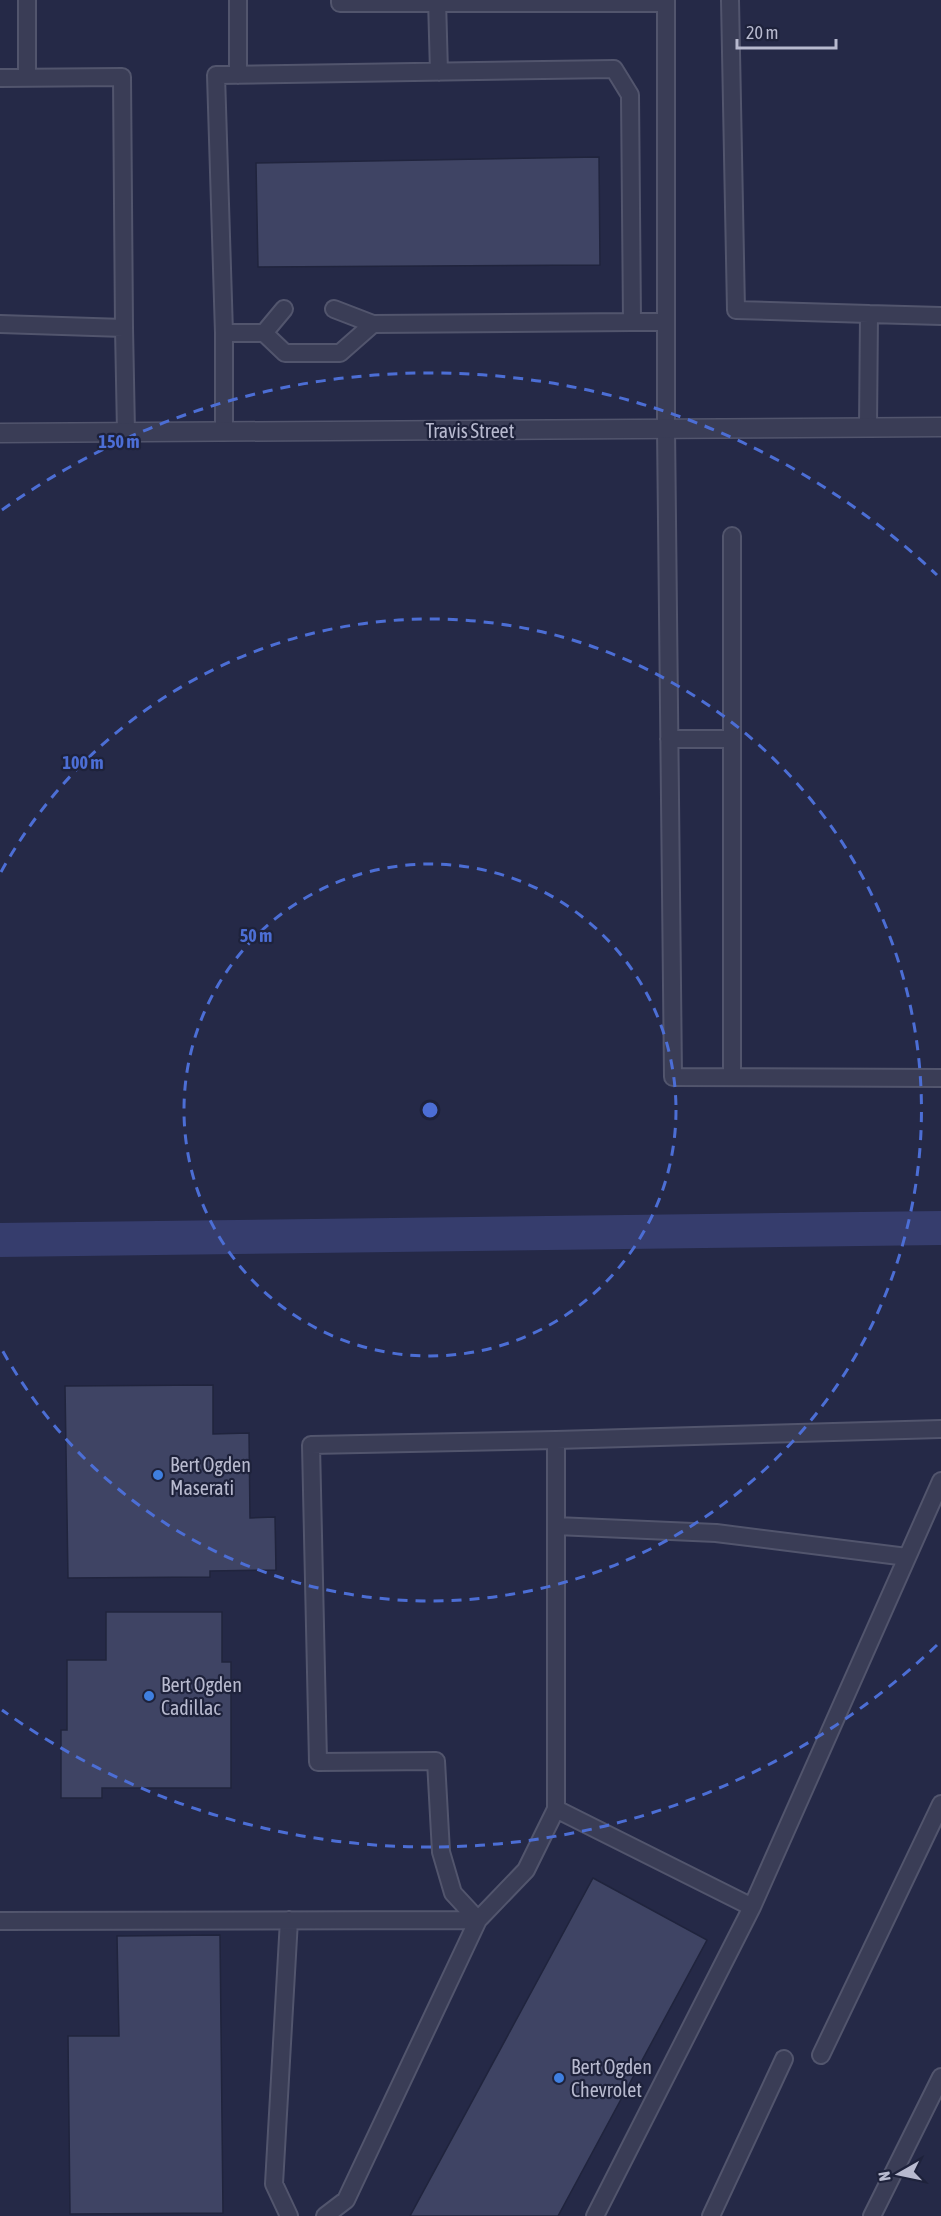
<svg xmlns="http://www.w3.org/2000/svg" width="941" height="2216" font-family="'Asap Condensed',sans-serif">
<rect width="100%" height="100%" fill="#252947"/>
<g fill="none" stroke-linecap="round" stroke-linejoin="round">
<!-- canal -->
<path stroke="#363d6d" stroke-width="34" d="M0 1240 941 1228"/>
</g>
<!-- building -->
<path fill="#3f4464" stroke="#20243d" stroke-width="1.5" d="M599 157 600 265 258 267 256 163Z
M213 1385V1434L249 1433 250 1518 275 1517 276 1570 210 1571V1577L68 1578 65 1386Z
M106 1612H222V1662H231V1788H102V1798H61V1730H67V1660H106Z
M593 1878 707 1940 558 2216H410Z
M220 1935 223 2213 70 2214 68 2036H119L117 1936Z"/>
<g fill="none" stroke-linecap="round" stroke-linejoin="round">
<defs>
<path id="service" d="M238 0V75
M340 0V3H666
M437 0 439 72
M666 0V428L673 1077 941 1078
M730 0 736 310 869 314 868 427
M0 78 122 77 124 328 0 324
M27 78V0
M284 309 264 333H224L216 75 614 69 630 95 632 322 373 324 334 309
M869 314 941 316
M632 322H666
M124 328 126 432
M224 333V432
M264 333 285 353H340L373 324
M669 739H731
M732 1077V536
M556 1526 716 1533 907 1557
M556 1809 752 1907 595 2216
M752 1907 941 1481
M0 1921 478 1920 526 1870 556 1809V1440
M821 2055 941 1804
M289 2216 274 2184 289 1920
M325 2216 346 2200 478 1920 453 1893 441 1852 436 1761 318 1762 311 1445 556 1440 941 1429
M711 2216 784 2059
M872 2216 941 2077"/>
<path id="minor" d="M0 433 941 427"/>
</defs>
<!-- service casing -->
<use href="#service" stroke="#52556d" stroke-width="20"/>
<!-- minor casing -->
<use href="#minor" stroke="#52556d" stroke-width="21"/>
<!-- service -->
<use href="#service" stroke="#3a3d56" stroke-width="16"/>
<!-- minor -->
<use href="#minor" stroke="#3a3d56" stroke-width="18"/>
</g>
<!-- distance rings -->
<g fill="none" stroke="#4c6ed5" stroke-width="3" stroke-dasharray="10 8">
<circle cx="430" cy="1110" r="246"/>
<path d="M1 872A491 491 0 1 1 1 1348"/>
<path d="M937 1645A737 737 0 0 1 2 1710M2 510A737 737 0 0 1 937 575"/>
</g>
<!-- markers -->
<g fill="#3f7fe0" stroke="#1e223b" stroke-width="2">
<circle cx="158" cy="1475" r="6"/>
<circle cx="149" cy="1696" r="6"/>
<circle cx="559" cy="2078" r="6"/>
</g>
<g text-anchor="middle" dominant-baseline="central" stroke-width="4.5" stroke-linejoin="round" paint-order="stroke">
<!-- street labels -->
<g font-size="20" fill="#b8bacf" stroke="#1e223b">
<text x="470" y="430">Travis Street</text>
</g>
<!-- poi labels -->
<g font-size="20" fill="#b8bacf" stroke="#1e223b" text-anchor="start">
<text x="170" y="1464">Bert Ogden<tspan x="170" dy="23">Maserati</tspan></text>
<text x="161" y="1684">Bert Ogden<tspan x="161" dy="23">Cadillac</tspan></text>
<text x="571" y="2066">Bert Ogden<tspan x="571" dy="23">Chevrolet</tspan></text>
</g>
</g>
<circle cx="430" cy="1110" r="9" fill="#4c6ed5" stroke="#1e223b" stroke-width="3"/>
<g font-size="18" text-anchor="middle" font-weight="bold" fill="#4c6ed5" stroke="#1e223b" stroke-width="4.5" stroke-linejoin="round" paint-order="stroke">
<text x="119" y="448">150 m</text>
<text x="83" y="769">100 m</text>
<text x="256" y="942">50 m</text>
</g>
<!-- north arrow -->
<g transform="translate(899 2174) rotate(261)" stroke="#1e223b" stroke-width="4.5" paint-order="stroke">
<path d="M0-4.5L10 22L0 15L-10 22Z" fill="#b8bacf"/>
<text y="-9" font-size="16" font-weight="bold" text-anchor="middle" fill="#b8bacf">N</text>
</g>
<!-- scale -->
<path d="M737 39v9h99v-9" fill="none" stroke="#b8bacf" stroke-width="3"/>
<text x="746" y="39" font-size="18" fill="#b8bacf" stroke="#1e223b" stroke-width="4.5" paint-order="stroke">20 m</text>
</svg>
